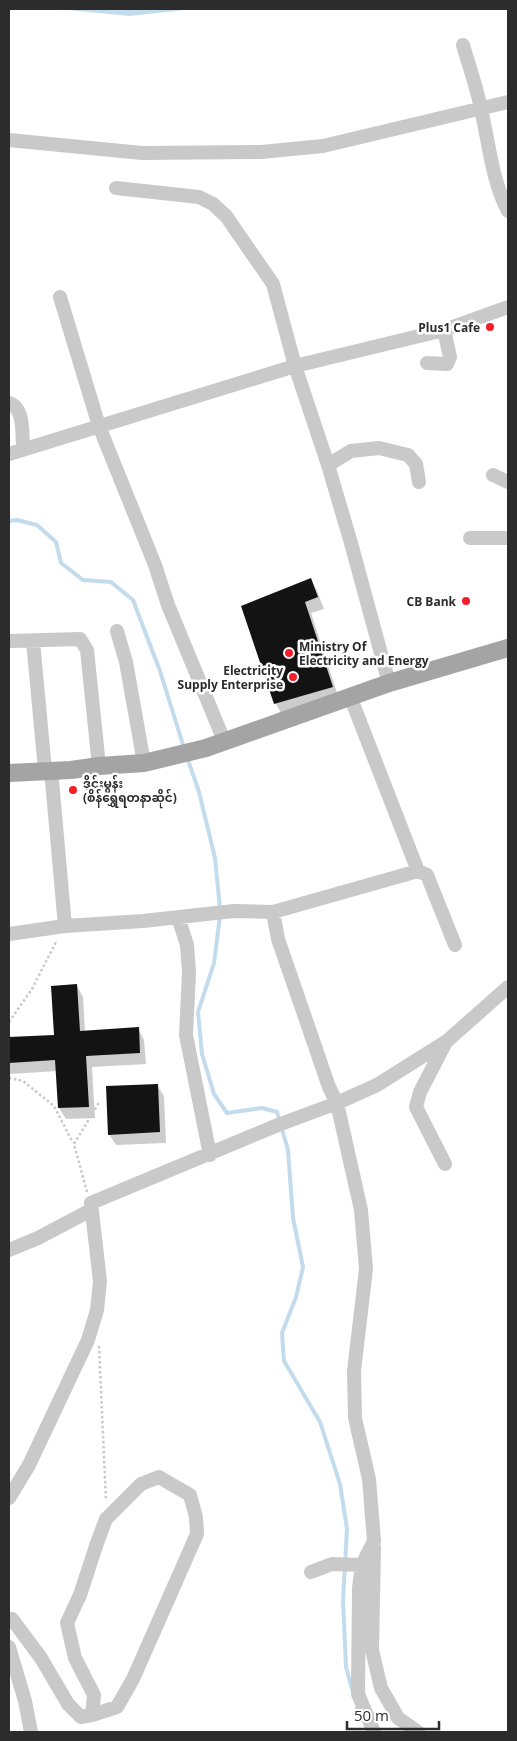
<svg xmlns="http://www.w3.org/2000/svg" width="517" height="1741" font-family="'Open Sans','Noto Sans Myanmar',sans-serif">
<rect width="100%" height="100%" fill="#fff"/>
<!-- water -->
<path fill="#c2dcee" d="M58 9H193L130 16Z"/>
<!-- shadow -->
<path fill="#0003" d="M311 580 317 591 324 609 311 613 339 699 282 715 276 704 243 607Z
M77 986 83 997 85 1032 138 1028 144 1040 146 1064 92 1067 95 1118 66 1119 59 1108 57 1071 10 1074 9 1072V1039L55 1036Z
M157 1085 164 1096 166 1143 116 1145 109 1134Z"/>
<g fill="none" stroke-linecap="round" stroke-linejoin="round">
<!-- stream -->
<path stroke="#c2dcee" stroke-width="4" d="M9 521 17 520 37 525 56 542 61 563 83 580 111 582 133 600 160 671 184 748
M187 757 199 792 215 858 220 909
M220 916 214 963 198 1012 202 1054 214 1094 227 1113 262 1108 277 1112 288 1150 293 1218 303 1267 296 1297 282 1333 284 1361 320 1422 340 1484 347 1529 343 1601 346 1667 352 1689
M357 1708 360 1720"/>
</g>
<!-- building -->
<path fill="#131313" d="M311 578 318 597 305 602 333 687 274 704 241 606Z
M77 984 80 1031 139 1027 140 1053 86 1056 89 1107 58 1108 55 1060 9 1063V1037L54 1035 51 986Z
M158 1084 160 1132 108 1135 106 1086Z"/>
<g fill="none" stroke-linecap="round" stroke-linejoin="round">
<!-- path -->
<path stroke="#c9c9c9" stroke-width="2.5" stroke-dasharray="2.5 2.5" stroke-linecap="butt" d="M9 1022 32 989 57 940
M9 1078 23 1081 54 1106 73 1143
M87 1192 74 1144 100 1101
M99 1346 106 1501"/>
<!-- minor -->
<path stroke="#c9c9c9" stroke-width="14" d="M463 45C469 66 477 88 481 109 489 143 492 181 508 211
M9 140 142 153 261 152 323 146 508 102
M116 188 199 197 213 204 226 216 273 284 295 366 328 465 351 543 389 683
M60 297 99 426 155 565 168 605 225 743
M427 363 447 364 450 357 444 330
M9 403C25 408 22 435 23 449
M9 454 295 366 444 330 508 307
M328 465 351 451 379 448 408 455 416 464 419 482
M493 475 508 482
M470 538H508
M117 631 126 662 144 763
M9 641 80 639 87 650 99 766
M33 641 45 770
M350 696 418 871
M51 770 65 926
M178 917 187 945 189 972 186 1035 210 1155
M9 934 65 926 143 921 234 911 273 912 418 871 427 875 455 945
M445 1164 416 1107 420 1092 446 1042
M9 1250 38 1238 91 1210
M9 1498 29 1465 88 1340 97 1310 100 1281 91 1203 278 1125 337 1103 329 1087 278 939 273 912
M374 1547 372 1650 381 1688 398 1718 418 1732
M311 1572 332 1564 362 1565
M12 1619 41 1658 68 1704 81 1717 92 1715 94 1695 75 1658 67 1623 80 1595 97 1543 106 1519 141 1484 159 1477 190 1495 196 1517 197 1534 133 1679 117 1707 92 1715
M9 1647 25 1701 31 1732
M374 1732 358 1694 359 1588 362 1565 374 1541 369 1479 355 1418 354 1371 366 1269 361 1210 337 1103 377 1085 447 1041 508 987"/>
<!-- major -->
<path stroke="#a4a4a4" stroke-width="18" d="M9 773 71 770 99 766 144 763 206 748 389 683 508 648"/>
</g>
<!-- markers -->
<g fill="#f51d2a" stroke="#fff" stroke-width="2">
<circle cx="490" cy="327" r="5"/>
<circle cx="466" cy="601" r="5"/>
<circle cx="289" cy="653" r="5"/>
<circle cx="293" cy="677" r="5"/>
<circle cx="73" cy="790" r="5"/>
</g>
<g text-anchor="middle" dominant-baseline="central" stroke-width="5" stroke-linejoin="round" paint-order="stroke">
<!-- poi labels -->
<g font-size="12" font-weight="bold" fill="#2c2c2c" stroke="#fff" text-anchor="end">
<text x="480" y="327">Plus1 Cafe</text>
<text x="456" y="601">CB Bank</text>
<text x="299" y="646" text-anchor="start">Ministry Of<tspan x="299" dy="14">Electricity and Energy</tspan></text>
<text x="283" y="670">Electricity<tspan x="283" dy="14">Supply Enterprise</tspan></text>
<text x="83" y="783" text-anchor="start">ဒိုင်းမွန်း<tspan x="83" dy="14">(စိန်ရွှေရတနာဆိုင်)</tspan></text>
</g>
</g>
<!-- border -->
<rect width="517" height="1741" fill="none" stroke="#2c2c2c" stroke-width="20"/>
<!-- scale -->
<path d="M347 1721v8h92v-8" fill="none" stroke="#2c2c2c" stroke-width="2.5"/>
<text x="354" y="1721" font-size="15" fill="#2c2c2c" stroke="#ffffff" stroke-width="4" paint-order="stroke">50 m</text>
</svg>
